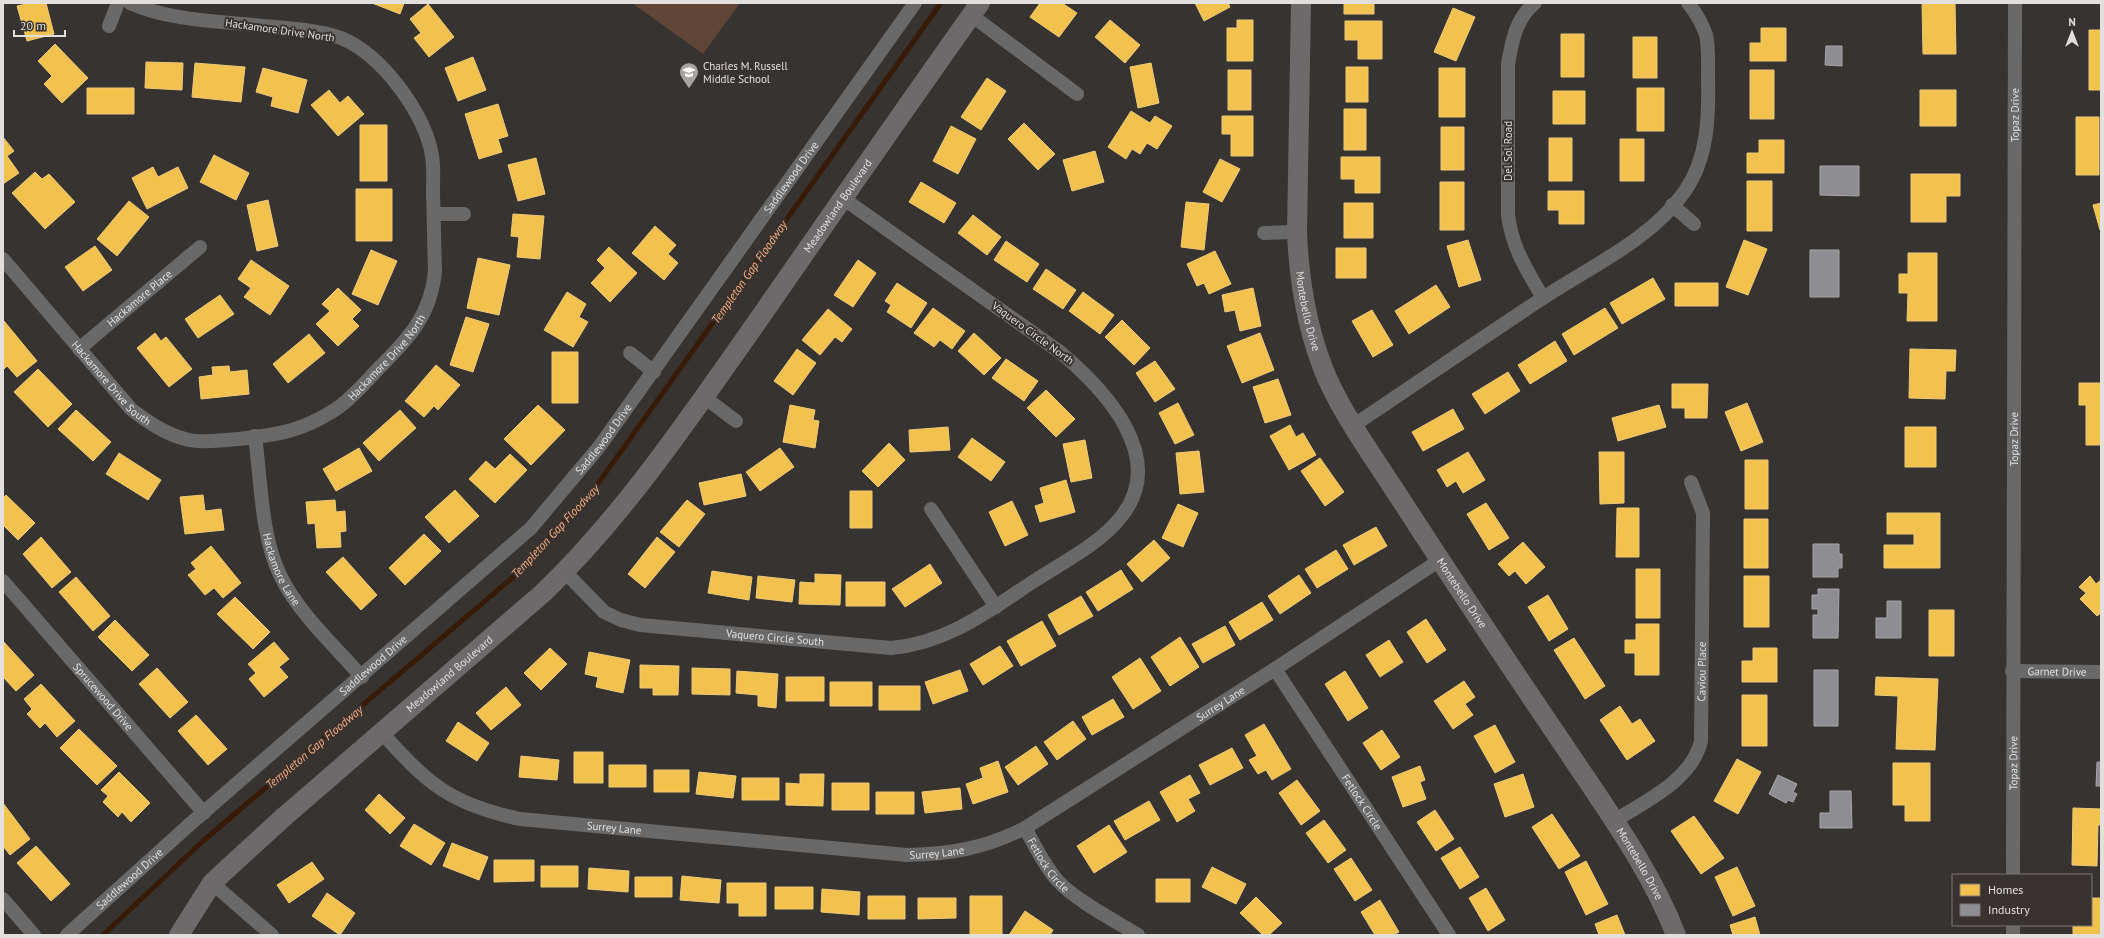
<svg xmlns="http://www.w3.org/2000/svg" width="2104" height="938" font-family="'PT Sans',sans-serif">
<rect width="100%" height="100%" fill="#363331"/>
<!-- green -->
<path fill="#604639" d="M632 3H740L703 54Z"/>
<!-- homes -->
<path fill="#f2c14e" stroke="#eeca79" d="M31 3H46L54 34 27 41 17 6Z
M372 3H404L400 14Z
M1040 3H1062L1077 13 1059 37 1030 17Z
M1195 3H1228L1230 7 1204 21Z
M1344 3H1374V14H1344Z
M1922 3H1955L1956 54H1923Z
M428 4 454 37 429 57 414 38 421 33 410 19Z
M1453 8 1475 17 1456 61 1434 52Z
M1110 20 1140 45 1125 63 1095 37Z
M1237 20H1253V61H1227V28H1237Z
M1345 21H1382V59H1358V40H1345Z
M1761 28H1786V61H1750V43H1761Z
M2089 30H2101V90H2089Z
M1561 34H1584V77H1561Z
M1633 37H1657V78H1633Z
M55 44 88 78 62 103 44 84 52 76 38 61Z
M473 57 486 90 458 101 445 68Z
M146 62 183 63 182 90 145 88Z
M195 63 245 67 241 102 192 97Z
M1151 63 1159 103 1138 108 1130 67Z
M1346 67H1368V102H1346Z
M263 68 307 80 298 113 271 106 273 97 256 92Z
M1439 68H1465V117H1439Z
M1228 70H1251V110H1228Z
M1750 70H1774V119H1750Z
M987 78 1006 91 981 130 961 117Z
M87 88H134V114H87Z
M1637 88H1664V131H1637Z
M329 90 340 103 348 96 364 114 338 136 311 105Z
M1920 90H1956V126H1920Z
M1553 91H1585V124H1553Z
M498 104 508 136 498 139 502 152 479 159 465 114Z
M1344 109H1366V150H1344Z
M1131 111 1150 123 1155 116 1172 126 1157 149 1147 143 1140 154 1132 149 1126 159 1108 147Z
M1222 116H1253V156H1231V134H1222Z
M2076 117H2099V175H2076Z
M1024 123 1055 154 1038 170 1008 139Z
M360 125H387V181H360Z
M951 126 976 139 958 174 933 161Z
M1441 127H1464V170H1441Z
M3 137 14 151 7 156 19 173 3 184Z
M1549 138H1572V181H1549Z
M1620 139H1644V181H1620Z
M1759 140H1784V173H1747V153H1759Z
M1095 151 1104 182 1072 191 1063 160Z
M214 155 249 173 236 200 200 182Z
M1341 157H1380V193H1355V179H1341Z
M536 158 545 194 518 201 508 165Z
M1220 159 1240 169 1222 202 1203 192Z
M153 167 158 177 178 167 188 188 147 209 132 178Z
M35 172 42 179 49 174 75 202 45 229 12 193Z
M1911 174H1960V196H1946V222H1911Z
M1747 181H1772V231H1747Z
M921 182 956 203 944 223 909 202Z
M1440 182H1464V230H1440Z
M356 189H392V241H356Z
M1548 191H1584V224H1559V210H1548Z
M268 200 278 246 257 251 247 205Z
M129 201 149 217 117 256 97 239Z
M1186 202 1209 204 1204 250 1181 247Z
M1344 203H1373V238H1344Z
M2101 203V230H2100L2093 205Z
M513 214 544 216 540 259 517 257 519 237 511 236Z
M973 215 1001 237 987 255 958 233Z
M655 226 676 245 668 254 678 263 664 280 632 253Z
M1468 240 1481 280 1459 287 1447 246Z
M1744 240 1767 249 1748 295 1726 287Z
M1006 241 1039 264 1027 282 994 260Z
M95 246 112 270 83 291 65 267Z
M609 247 637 273 610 302 591 283 605 268 597 260Z
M1336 248H1366V278H1336Z
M371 250 397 261 378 305 352 294Z
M1215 251 1231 284 1209 294 1204 283 1197 286 1187 264Z
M1908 253H1937V321H1907L1908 293H1899V274H1908Z
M478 258 510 265 499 315 467 308Z
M251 260 289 286 270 315 244 297 251 288 238 279Z
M858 260 876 273 853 307 834 295Z
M1046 269 1076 290 1063 309 1033 289Z
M1653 278 1665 299 1622 324 1610 303Z
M897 283 927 303 911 328 887 312 891 305 885 301Z
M1675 283H1718V306H1675Z
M1436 285 1450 307 1409 334 1395 311Z
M338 288 361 310 352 319 359 326 338 346 316 324 330 311 322 304Z
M1253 288 1261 326 1240 331 1235 310 1225 312 1222 295Z
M567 292 586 304 579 317 588 322 573 347 544 330Z
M1083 292 1114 315 1100 334 1069 311Z
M220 295 234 314 198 338 185 319Z
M933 308 965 331 952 349 940 340 934 347 914 333Z
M1605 308 1618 328 1574 355 1562 334Z
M828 309 852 329 842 342 835 337 820 355 802 340Z
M1372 310 1393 345 1373 357 1352 321Z
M466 317 489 324 473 372 450 365Z
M1122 320 1150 348 1134 365 1105 337Z
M4 321 37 361 17 377 7 366 3 370Z
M155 333 161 341 166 337 192 369 169 387 137 348Z
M974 333 1001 358 984 375 958 351Z
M1260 333 1274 370 1242 383 1227 346Z
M309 334 325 353 288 383 273 364Z
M1555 341 1567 361 1530 384 1518 365Z
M797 349 816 363 793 395 774 381Z
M1910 349 1956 350 1955 371H1946L1945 399 1909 398Z
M552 352H578V403H552Z
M1006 359 1038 381 1024 401 992 378Z
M1155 361 1175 389 1155 402 1136 373Z
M436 365 460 385 438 410 434 406 424 417 405 401Z
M229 366 230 372 247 370 249 394 201 399 199 377 213 375 212 367Z
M38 369 72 404 48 427 14 392Z
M1508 372 1520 391 1485 414 1472 394Z
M1278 379 1291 415 1265 423 1253 387Z
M2079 383H2101V445H2086V405H2079Z
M1672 384H1708L1707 418H1685V408H1672Z
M1046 390 1075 419 1056 437 1027 408Z
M1178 403 1194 435 1175 444 1159 413Z
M1747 403 1763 442 1741 451 1725 412Z
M538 405 565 430 531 465 504 439Z
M790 405 815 410 813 420 819 421 815 448 783 442Z
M1659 405 1666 427 1618 441 1612 418Z
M1453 409 1464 429 1423 451 1412 432Z
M76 410 111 442 93 461 58 429Z
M400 410 416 428 379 461 363 443Z
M1290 425 1296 437 1303 433 1316 455 1289 470 1270 436Z
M948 427 950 450 910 452 909 430Z
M1905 427H1936V467H1905Z
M972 438 1005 462 991 481 958 457Z
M1085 440 1092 478 1071 482 1063 444Z
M889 443 905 460 878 487 862 471Z
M359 448 372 471 336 491 323 469Z
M780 448 794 467 760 491 746 472Z
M1199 451 1204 492 1180 494 1176 453Z
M1468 452 1485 480 1463 493 1456 481 1447 487 1437 470Z
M1599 452H1624V503L1600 504Z
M119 453 161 480 148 500 106 474Z
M510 454 527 470 495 503 469 479 486 461 495 469Z
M1320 458 1344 492 1325 506 1301 471Z
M1745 460H1768V509H1745Z
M741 474 746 496 704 505 699 483Z
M1066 480 1075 512 1040 522 1035 506 1044 503 1040 488Z
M455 490 479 516 449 543 425 517Z
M850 491H872V528H850Z
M6 495 35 523 18 540 3 525V498Z
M203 495 205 511 221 509 224 530 185 534 180 497Z
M335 500 336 512 345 511 346 531 340 532 341 547 317 548 315 523 308 524 306 502Z
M687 500 705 514 679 547 660 532Z
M1012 501 1028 535 1005 546 989 512Z
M1486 503 1509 538 1489 550 1467 514Z
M1178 504 1198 513 1183 547 1162 538Z
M1617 508H1639V557H1616Z
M1887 513H1940V568H1884V545H1914V534H1887Z
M1744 519H1768V568H1744Z
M1376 527 1387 546 1354 565 1343 545Z
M424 534 441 551 405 585 389 568Z
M41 537 71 572 52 588 23 554Z
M657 537 675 552 645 588 628 574Z
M1154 540 1170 558 1142 582 1127 564Z
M1523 542 1545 567 1526 584 1515 571 1509 576 1498 564Z
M211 546 241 583 223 598 214 588 205 595 188 575 196 569 191 563Z
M1336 550 1348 569 1317 588 1305 569Z
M343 557 377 595 361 610 326 572Z
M930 564 942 583 905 607 892 589Z
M1636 569H1660V618H1636Z
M1121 570 1133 589 1098 611 1086 592Z
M712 571 752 577 749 600 708 593Z
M815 574 841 575 840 605 799 604 800 582 815 583Z
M1299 575 1311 593 1280 614 1268 596Z
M758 576 795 580 792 602 756 598Z
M1744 576H1769V627H1744Z
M2090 576 2096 584 2101 580V613L2097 616 2080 599 2086 593 2079 587Z
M76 577 110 616 93 631 59 592Z
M846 582H885V606H846Z
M1548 595 1568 629 1549 641 1528 607Z
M1081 596 1093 616 1059 635 1048 615Z
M235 597 270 632 253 649 217 614Z
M1262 602 1273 620 1240 640 1229 622Z
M1929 610H1954V656H1929Z
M1426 619 1446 650 1427 663 1407 632Z
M115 620 149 655 132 671 98 637Z
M1042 621 1056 646 1021 666 1007 641Z
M1636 624H1659V675H1635V653H1625V640H1636Z
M1225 626 1235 645 1203 663 1192 644Z
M1180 637 1199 667 1170 686 1151 657Z
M1574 638 1605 686 1585 699 1554 650Z
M1389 640 1403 662 1380 677 1366 655Z
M3 641 34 675 16 691 3 677Z
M274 642 289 659 279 667 288 677 264 697 249 679 256 673 248 664Z
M1000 646 1013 666 983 685 970 664Z
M550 648 567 664 541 690 524 673Z
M1753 648H1777V682H1742V661H1753Z
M589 652 630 660 623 693 596 687 598 677 585 674Z
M1140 658 1161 691 1133 709 1112 677Z
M640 665 679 666 678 695H653V688H640Z
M157 668 188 702 170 718 139 684Z
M692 668 730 669V695L692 694Z
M960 670 968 691 933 704 925 682Z
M737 671 778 674 776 708 758 706V695L736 693Z
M1345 671 1368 708 1348 721 1325 684Z
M786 677H824V701H786Z
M1876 677 1938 679 1935 750 1896 749 1898 696 1875 695Z
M1464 681 1475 697 1465 704 1473 715 1453 729 1434 701Z
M830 682H872V706H830Z
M41 684 75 721 57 737 45 723 40 728 27 714 32 709 24 699Z
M879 686H920V710H879Z
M506 687 521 705 491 730 476 713Z
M1742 695H1767V746H1742Z
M1113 699 1124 717 1092 735 1082 717Z
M1620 706 1632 724 1640 719 1655 741 1627 760 1600 720Z
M196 715 227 749 208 765 178 731Z
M1073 721 1086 739 1057 760 1044 742Z
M458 722 489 743 477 761 446 741Z
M1264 724 1291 769 1272 780 1266 770 1258 774 1249 760 1257 756 1245 735Z
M1495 725 1515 762 1495 773 1474 736Z
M79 729 117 766 97 785 60 748Z
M1382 730 1400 757 1381 770 1363 743Z
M1036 746 1048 764 1018 785 1005 767Z
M1232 748 1243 768 1210 785 1199 765Z
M574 752H603V783H574Z
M521 756 559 760 557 780 519 777Z
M1737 759 1761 772 1738 814 1714 801Z
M998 761 1008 792 973 804 966 784 983 778 980 768Z
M1893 763H1930V821H1905V805H1893Z
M609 765H646V787H609Z
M1420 766 1425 780 1420 782 1426 799 1403 807 1392 777Z
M654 770H689V792H654Z
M119 772 150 803 131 822 122 812 118 817 103 802 108 796 101 790Z
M699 772 736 776 733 798 696 794Z
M800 774H824L823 806 786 805V783L800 784Z
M1523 774 1534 807 1505 817 1494 784Z
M1190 775 1200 793 1188 799 1195 811 1177 822 1160 792Z
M742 778H779V800H742Z
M1297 780 1320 811 1301 825 1279 793Z
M832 783H869V810H832Z
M960 788 962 809 925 813 922 792Z
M876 792H914V814H876Z
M379 794 405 818 390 834 365 810Z
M1149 801 1160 820 1125 840 1114 821Z
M3 803 30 839 10 855 3 846Z
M2073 808 2101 809V825H2098L2097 866 2072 865Z
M1435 810 1454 839 1436 851 1417 822Z
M1552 814 1580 856 1559 869 1532 827Z
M1694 816 1724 858 1701 874 1671 831Z
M1324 820 1346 850 1328 863 1306 833Z
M414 824 445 843 431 865 400 846Z
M1109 825 1127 852 1094 873 1077 846Z
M452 843 488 857 479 880 443 866Z
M36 846 70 884 51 901 17 863Z
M1460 847 1479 877 1460 889 1441 858Z
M1351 858 1372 890 1355 901 1334 869Z
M494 860H534V881L494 882Z
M1586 861 1608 904 1586 915 1565 872Z
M312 862 324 879 289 903 277 885Z
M541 866H578V887H541Z
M1212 867 1246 884 1236 904 1202 887Z
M1737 867 1755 906 1733 916 1715 877Z
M589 868 629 871 628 892 588 889Z
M682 876 721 880 719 903 680 900Z
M635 877H672V897H635Z
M1156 879H1190V902H1156Z
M727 883H766V916H739V903H727Z
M775 887H813V909H775Z
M1486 888 1505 920 1488 931 1469 898Z
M822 889 860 892 859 915 821 912Z
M327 893 355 913 340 935 312 916Z
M868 896H905V919H868Z
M970 896H1002V935H970Z
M1256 897 1282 923 1269 935H1263L1240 913Z
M918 898H956V918L918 919Z
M2091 898H2101V935H2073V925H2091Z
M1380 900 1399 932 1393 935H1375L1361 912Z
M1025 911 1053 930 1050 935H1009Z
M1617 915 1625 935H1599L1595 924Z
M1755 917 1760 935H1733L1730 925Z"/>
<!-- industry -->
<path fill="#8d8d92" stroke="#a7a6a8" d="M1826 46H1842V66L1825 65Z
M1820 166H1859V196L1820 195Z
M1810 250H1839V297H1810Z
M1813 544H1839V554H1842V568H1838V577H1813Z
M1818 589H1839L1838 638H1813V615H1818V609H1812V595H1818Z
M1887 601H1901V638H1876V618H1887Z
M1814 670H1838V726H1814Z
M2097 762H2101V786H2096Z
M1778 775 1797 784 1793 792 1797 794 1793 802 1788 800 1786 803 1769 794Z
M1830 791H1851L1852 828H1820V813H1830Z"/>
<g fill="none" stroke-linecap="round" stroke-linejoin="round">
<!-- stream -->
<path stroke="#371a08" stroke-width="5" d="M103 935 203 841 512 578 592 492 941 3"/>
<!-- street -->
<g stroke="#6a6968" stroke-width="14">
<path d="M1535 3C1516 18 1512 41 1508 64V215C1512 248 1527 270 1543 298"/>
<path d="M971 15 1077 94"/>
<path d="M109 26 118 3"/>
<path d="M1672 205 1694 224"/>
<path d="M434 214H464"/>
<path d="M1264 233 1297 232"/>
<path id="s1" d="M3 259 131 409C149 423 167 435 189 440 208 444 273 436 292 430 306 426 320 419 333 411 351 400 366 381 381 366 410 337 431 314 435 271 434 245 434 219 433 193 433 181 434 168 432 156 426 114 381 54 341 38 319 30 287 28 263 26 219 21 171 21 130 3"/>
<path id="s2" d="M79 349 200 247"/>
<path d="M630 353 654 372"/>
<path d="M704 397 736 421"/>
<path d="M1354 425C1417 383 1479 340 1543 298 1591 266 1651 240 1685 191 1708 158 1709 116 1708 77 1708 63 1709 48 1706 35 1702 23 1696 13 1688 3"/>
<path id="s3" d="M255 436C261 480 261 538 281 577 300 615 334 645 362 677"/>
<path d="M931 509 996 607"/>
<path id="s4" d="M565 572 604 612 621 620 640 625 891 648C946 643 986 613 1031 583 1061 563 1099 545 1121 517 1169 457 1104 389 1060 352L844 199"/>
<path id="s5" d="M3 581 204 813"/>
<path id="s6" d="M1275 669 1449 935"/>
<path id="s7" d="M2012 671 2101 672"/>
<path id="s8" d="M382 733C428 784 450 804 520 819L907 855C952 854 985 848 1025 828L1275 669 1440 560"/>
<path id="s9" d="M1614 821C1646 801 1692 780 1701 741L1703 513 1691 482"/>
<path id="s10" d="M1025 828C1035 846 1044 865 1057 880 1076 901 1114 920 1138 935"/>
<path id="s11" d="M2013 875 2015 3"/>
<path d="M212 883 272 935"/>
<path d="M3 899 34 935"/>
<path d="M2013 925V935"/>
<path id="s12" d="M67 935 189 825 531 528 599 447 915 3"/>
</g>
<!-- secondary -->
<g stroke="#6d6a69" stroke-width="20">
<path id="s13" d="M1301 3 1297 232C1299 282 1307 331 1327 378 1347 422 1379 465 1405 506 1458 588 1512 669 1567 750 1606 809 1650 868 1676 935"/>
<path id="s14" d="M179 935 212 883 227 869 285 816 543 593C621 518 683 427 745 339 823 227 901 114 980 3"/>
</g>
</g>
<!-- icons -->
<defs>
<symbol id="school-pin" viewBox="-11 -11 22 30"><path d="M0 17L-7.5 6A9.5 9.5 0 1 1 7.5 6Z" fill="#a6a3a0" stroke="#39322e"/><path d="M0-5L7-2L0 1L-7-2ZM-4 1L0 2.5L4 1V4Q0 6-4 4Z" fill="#fff"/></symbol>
</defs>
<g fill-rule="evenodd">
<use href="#school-pin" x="678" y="61" width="22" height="30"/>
</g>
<g text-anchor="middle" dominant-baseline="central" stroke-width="4" stroke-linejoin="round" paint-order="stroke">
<!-- street labels -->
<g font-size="11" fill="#e3dfdc" stroke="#39322e">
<text transform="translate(280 30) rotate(8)">Hackamore Drive North</text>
<text stroke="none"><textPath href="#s11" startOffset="760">Topaz Drive</textPath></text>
<text transform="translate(1508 151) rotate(-90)">Del Sol Road</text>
<text stroke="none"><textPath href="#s12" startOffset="1054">Saddlewood Drive</textPath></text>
<text stroke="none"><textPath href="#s14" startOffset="989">Meadowland Boulevard</textPath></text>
<text stroke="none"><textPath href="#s2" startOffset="79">Hackamore Place</textPath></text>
<text stroke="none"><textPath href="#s13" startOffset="309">Montebello Drive</textPath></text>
<text transform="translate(1033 333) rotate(36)">Vaquero Circle North</text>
<text stroke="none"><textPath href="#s1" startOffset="489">Hackamore Drive North</textPath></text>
<text stroke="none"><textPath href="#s1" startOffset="165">Hackamore Drive South</textPath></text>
<text stroke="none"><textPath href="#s12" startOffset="732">Saddlewood Drive</textPath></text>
<text stroke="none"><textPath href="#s11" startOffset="436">Topaz Drive</textPath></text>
<text stroke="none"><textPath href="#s3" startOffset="137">Hackamore Lane</textPath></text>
<text stroke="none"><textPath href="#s13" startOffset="633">Montebello Drive</textPath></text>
<text stroke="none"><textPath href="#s4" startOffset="230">Vaquero Circle South</textPath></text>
<text stroke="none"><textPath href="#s12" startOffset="408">Saddlewood Drive</textPath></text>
<text stroke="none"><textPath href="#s9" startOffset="191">Caviou Place</textPath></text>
<text stroke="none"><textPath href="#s7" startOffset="45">Garnet Drive</textPath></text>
<text stroke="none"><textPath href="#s14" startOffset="378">Meadowland Boulevard</textPath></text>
<text stroke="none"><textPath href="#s5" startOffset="153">Sprucewood Drive</textPath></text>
<text stroke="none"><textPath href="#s8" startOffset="909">Surrey Lane</textPath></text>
<text stroke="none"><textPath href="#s11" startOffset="112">Topaz Drive</textPath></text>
<text stroke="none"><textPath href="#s6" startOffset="159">Fetlock Circle</textPath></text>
<text stroke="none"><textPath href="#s8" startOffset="261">Surrey Lane</textPath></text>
<text stroke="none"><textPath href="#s8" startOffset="585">Surrey Lane</textPath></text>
<text stroke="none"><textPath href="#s10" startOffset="44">Fetlock Circle</textPath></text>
<text stroke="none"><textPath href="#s13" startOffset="957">Montebello Drive</textPath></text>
<text stroke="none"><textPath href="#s12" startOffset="84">Saddlewood Drive</textPath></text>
</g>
<!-- poi labels -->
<g font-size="11" fill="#e3dfdc" stroke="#39322e" text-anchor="start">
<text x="703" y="66">Charles M. Russell<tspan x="703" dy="13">Middle School</tspan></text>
</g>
<!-- water labels -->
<g font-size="12" font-style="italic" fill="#f8ac84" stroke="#39322e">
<text transform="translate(749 272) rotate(-55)">Templeton Gap Floodway</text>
<text transform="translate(555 531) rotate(-47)">Templeton Gap Floodway</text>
<text transform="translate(314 747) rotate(-40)">Templeton Gap Floodway</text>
</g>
</g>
<!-- border -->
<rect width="2104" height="938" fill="none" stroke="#e3dfdc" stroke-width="8"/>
<!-- legend -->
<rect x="1952" y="874" width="140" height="52" fill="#39322e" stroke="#7d7774"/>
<rect x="1960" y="884" width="20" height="12" fill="#f2c14e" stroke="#7d7774"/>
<text x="1988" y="894" font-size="12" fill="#e3dfdc">Homes</text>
<rect x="1960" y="904" width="20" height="12" fill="#8d8d92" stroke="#7d7774"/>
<text x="1988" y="914" font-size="12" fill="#e3dfdc">Industry</text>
<!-- north arrow -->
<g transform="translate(2072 32)" stroke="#39322e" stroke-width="3" paint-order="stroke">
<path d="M0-3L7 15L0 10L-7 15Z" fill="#e3dfdc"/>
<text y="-6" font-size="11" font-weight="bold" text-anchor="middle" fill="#e3dfdc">N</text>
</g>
<!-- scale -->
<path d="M14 30v6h51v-6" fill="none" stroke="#e3dfdc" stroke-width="2"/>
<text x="20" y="30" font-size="12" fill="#e3dfdc" stroke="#39322e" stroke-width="3" paint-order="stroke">20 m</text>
</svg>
